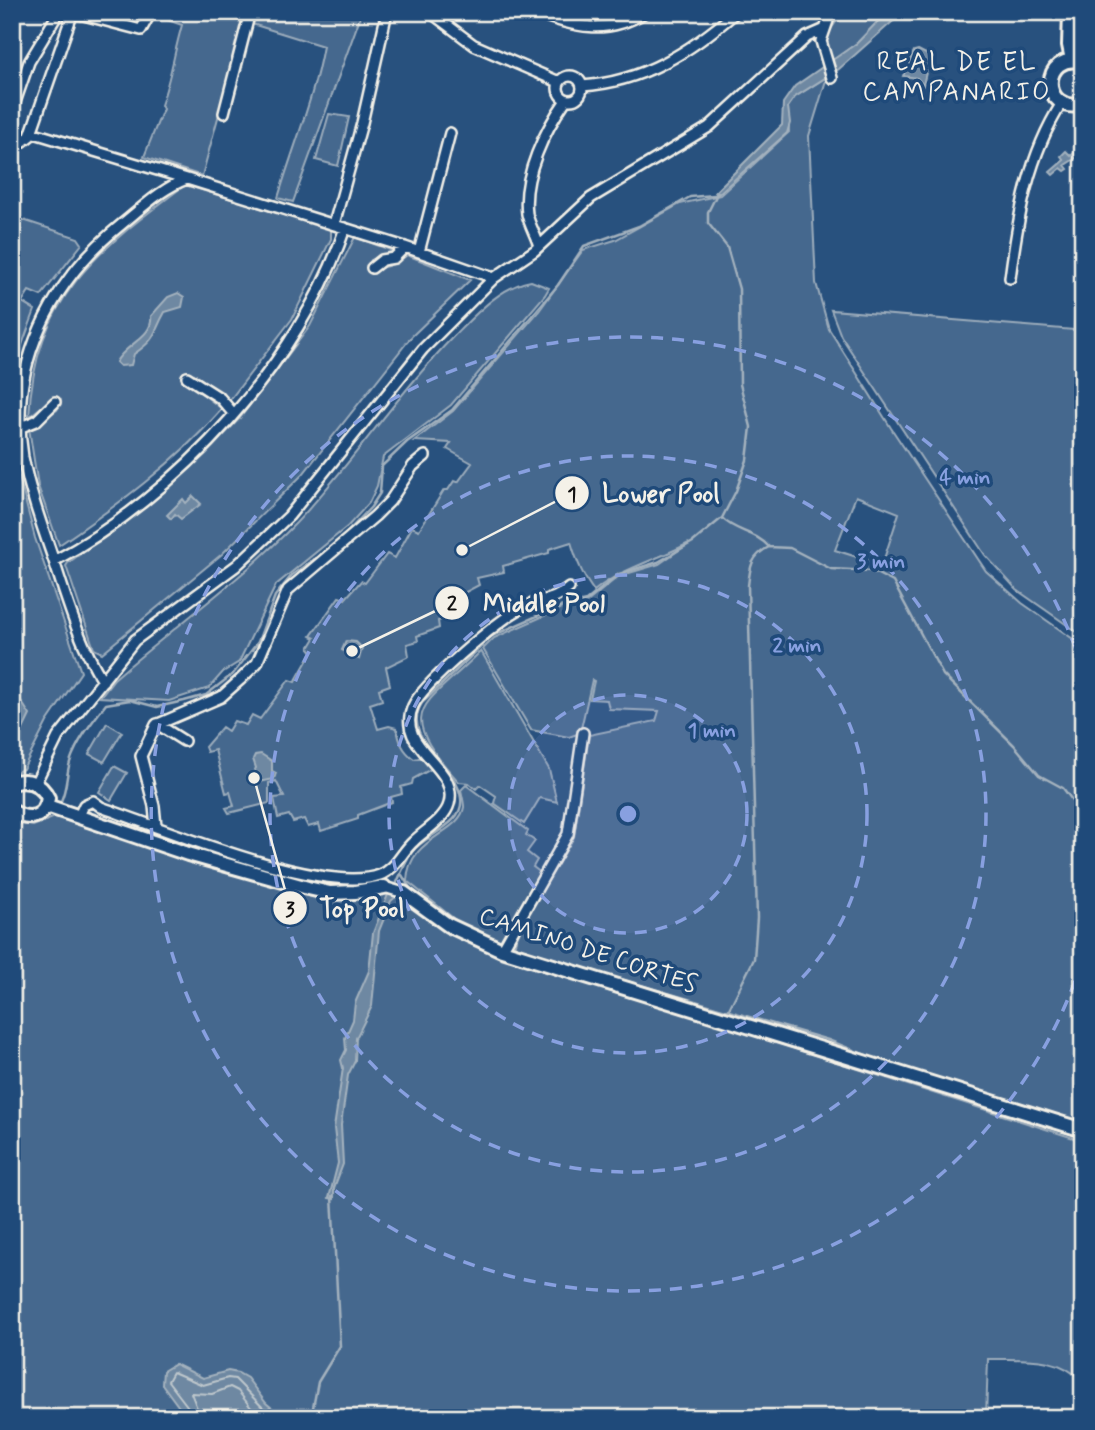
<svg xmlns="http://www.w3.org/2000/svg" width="1095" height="1430" font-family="Mynerve,sans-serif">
<rect width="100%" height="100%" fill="#28517e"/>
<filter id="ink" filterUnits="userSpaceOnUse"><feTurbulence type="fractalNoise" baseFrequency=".0143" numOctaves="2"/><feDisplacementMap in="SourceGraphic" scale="14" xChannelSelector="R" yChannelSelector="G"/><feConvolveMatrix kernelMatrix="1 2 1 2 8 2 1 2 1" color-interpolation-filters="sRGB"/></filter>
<g filter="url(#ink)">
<!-- green -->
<path fill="#45688e" stroke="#9cacbb" stroke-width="2" fill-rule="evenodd" d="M158 12H247L202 176 144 157 163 109 161 105C171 78 174 52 182 25L156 16Z
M254 12H362L293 202 278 198C293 147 314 98 323 46L252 24Z
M843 12H887L857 43 832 61 824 39Z
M827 77 809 136 816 283 829 329 891 428 986 571 1022 603 1083 646V1125L514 946 521 927 574 837 589 735 656 721 659 711 609 709 607 700 590 699 594 681 592 680 580 733 569 737 531 730 483 649 494 638 564 607 587 602 619 576 659 564 689 543C655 561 624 567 594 591 583 577 576 559 571 542L549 549V553L503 566 504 572 477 578 479 585 458 596V602L447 605 449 617 438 621 439 628 417 636 418 641 407 644 409 656 386 667 390 685 379 689 382 700 370 704 378 729 389 726 397 728C399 742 403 751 414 759L423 757 433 768 413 779 412 784 401 787 402 794 391 797 392 802 358 815V819L321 831 319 824 308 827 304 819 293 822 289 815 278 818 274 798 284 797 276 781 269 783V803L229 813 226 808 234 806 230 792 226 793 215 750 207 752 205 747 222 727 228 731 234 721 246 725 252 715 260 719 289 680 295 682 312 652 309 648 315 638 311 636 339 597 345 599 361 581 365 583 387 554 395 558 412 527 419 530 444 490H448L454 481 458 482 472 463 447 449 451 443 414 441 453 411 539 311 583 250 615 240 680 204 720 195 789 132 788 107 795 97ZM856 496 899 513 882 565 835 550Z
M329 114 349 117 338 166 316 160Z
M185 185 331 229V239L292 319 229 401 194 374 183 379 222 409C175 463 118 505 59 545L38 486 29 428 57 410 61 403 51 399 29 417C34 298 98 250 185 185Z
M20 219 78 238 82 244 41 296 29 291 22 302 35 310 15 364 12 389V241Z
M355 237 396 252 371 260 368 267C380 271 397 264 407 255L470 280 412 336 303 474 222 554 102 653 94 649 66 566 68 563 149 504 206 454 240 418 310 326Z
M531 281 549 288 545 295 451 405 383 457 377 486 369 503 348 526 276 585 239 662 223 672 209 688 169 701 100 697 114 679C174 627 240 581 296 523 351 465 395 397 451 339 473 317 500 286 531 281Z
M1083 286V636L1017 590 985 555 841 336 831 310 1074 330 1077 288Z
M12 450 35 538 81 672 47 722 23 769 12 774Z
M481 651 549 769 557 802 540 798 524 824 494 803 496 796 480 785 476 789 469 783 459 782C392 708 423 709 481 651Z
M107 723 122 732 104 762 89 754Z
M114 766 127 773 111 800 99 792Z
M466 785 528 831 526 835 535 841 527 852 537 860 533 867 541 873 504 942 463 926 407 881C408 837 460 834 464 807 464 802 462 795 461 790Z
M60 815 324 896 389 892 483 949 1083 1141V1382C1058 1354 1022 1360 988 1359L986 1418H12V822L33 826Z"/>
<!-- water -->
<path fill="#6e88a2" stroke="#a4b2be" stroke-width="2" d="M887 12H908L892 22 839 69 795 97 788 107 790 123 787 133 717 195 715 192 782 125 783 103 795 86 857 43Z
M918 50 930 56 923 85 917 78 903 76 914 51Z
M1078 149 1082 154 1065 165 1068 169 1065 171 1061 168 1053 175 1050 172 1064 160 1061 156 1066 151 1071 156Z
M178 293 184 297 182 307 165 312C152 335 158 337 134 354L131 365 120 366 116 362C125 344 154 337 151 316L168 297Z
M193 496 201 504 181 519 175 514 171 519 167 515 183 499 186 503Z
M346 641 356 642 362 648 359 659 342 650Z
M12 696 21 701 30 715 17 742 12 740Z
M261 754 272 761V771L276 773 274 779 255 783 253 773 256 768 253 759 255 755Z
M389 892 398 895 391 901 379 931 372 1006 356 1038 355 1061 348 1075 341 1125 343 1164 334 1188V1199L329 1198 338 1163 334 1128 343 1068 341 1060 346 1050 345 1038 353 1020 355 1003 369 971 373 933Z
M175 1364 203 1378 228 1371 238 1373 247 1378 266 1403 284 1418H187L162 1384 163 1371Z"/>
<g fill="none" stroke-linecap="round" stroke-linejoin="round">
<!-- shore -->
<path stroke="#bec7cc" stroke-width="2" d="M192 1418 191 1411 168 1381 173 1372 203 1385 228 1378 235 1379 273 1418
M201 1418 191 1393 212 1394 230 1387 238 1391 259 1418"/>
<!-- stream -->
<path stroke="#a4b2be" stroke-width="2.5" d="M722 518C735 532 755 531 769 547L790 548 831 569 872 571 893 582 943 675 1014 745 1039 775 1063 788 1080 811 1083 846
M61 801C67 788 66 776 70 762 77 741 92 722 106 704L130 700 157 707 184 701 206 695 233 674 258 642 275 596 292 575 339 541 371 507 380 493 382 466 407 442 452 410 558 285 584 246 639 226 690 197 715 195
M402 875 410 888 454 922
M395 887C400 876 405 862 412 852 425 834 465 825 461 798 457 764 399 739 422 703L492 636 555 608 586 601 619 574 658 562 693 542 722 518 736 491 747 460 751 427 740 384 739 289 727 247 708 223V212L718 192
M514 948 828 1040 868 1056 1083 1123
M728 1011 754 959 757 918 748 586C750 567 751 556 769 547
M311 1418 318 1382 340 1346 332 1196"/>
<defs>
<path id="street" d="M72 12 141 30 151 12
M430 12 474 45 559 82
M534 12C573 27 607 36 645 12
M831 12 821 41 832 78
M558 88a12 12 0 1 1 24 0a12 12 0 1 1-24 0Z
M582 86C643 82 690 52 736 12
M12 111 29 62 59 12
M224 113 250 12
M31 132 187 179
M12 142 21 143 30 136 73 12
M334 224 362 123 387 12
M539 246C536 236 529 224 527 214 522 176 545 130 566 100
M419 252 450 133
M372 268 382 260 394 258 405 247
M1010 278C1018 217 1028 156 1062 103
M187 377 220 398 233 413
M21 427 36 421 55 402
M54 561C177 496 301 361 345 228
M103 681C80 645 68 604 55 564 43 529 30 493 23 457 8 365 51 281 122 224 142 208 162 188 187 179L405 247 494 278
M157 724 184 741
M35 784 58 737 135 640 236 566 289 516 423 349 494 278 534 251 591 198 709 127 807 37 823 30
M79 816 84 805 93 801 101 807C162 828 323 896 380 875 396 869 401 853 413 842 424 831 445 819 449 804 460 766 394 748 413 706 422 685 500 618 522 608 539 600 555 601 569 588
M156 826 154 806 141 756 156 725 221 697 240 680 257 663 288 590 375 516 390 501 413 466 425 456
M384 887 404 893
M502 950 568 834 583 733"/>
<path id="secondary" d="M1070 12 1069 45 1072 60
M1083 62C1040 50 1040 116 1083 104
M12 783C28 778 41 783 48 798 45 818 29 822 12 811
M47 806 188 854 308 888 330 893 355 892 384 887
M404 893 448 925 502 950 1083 1130"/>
</defs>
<!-- street casing -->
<use href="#street" stroke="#f4f1e8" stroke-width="14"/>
<!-- secondary casing -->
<use href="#secondary" stroke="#f4f1e8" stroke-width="18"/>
<!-- street -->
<use href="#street" stroke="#1f4a7a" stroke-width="9"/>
<!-- secondary -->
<use href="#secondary" stroke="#1f4a7a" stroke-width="12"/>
</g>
</g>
<!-- distance rings -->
<circle cx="628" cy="814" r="119" fill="#88a0e0" fill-opacity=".12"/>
<g fill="none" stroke="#88a0e0" stroke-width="3.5" stroke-dasharray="12 9">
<circle cx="628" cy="814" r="119"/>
<circle cx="628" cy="814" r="239"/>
<circle cx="628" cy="814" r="358"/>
<path d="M1082 961A477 477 0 1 1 1082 667"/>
</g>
<g text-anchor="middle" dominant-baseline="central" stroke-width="7" stroke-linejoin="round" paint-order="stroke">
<!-- street labels -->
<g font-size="24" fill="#f4f1e8" stroke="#1f4a7a">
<text transform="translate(588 951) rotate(18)">CAMINO DE CORTES</text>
</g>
<!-- neighbourhood labels -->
<g font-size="26" letter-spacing="2" fill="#f4f1e8" stroke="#1f4a7a">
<text x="957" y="63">REAL DE EL<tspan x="957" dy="30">CAMPANARIO</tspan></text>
</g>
</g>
<circle cx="628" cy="814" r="10" fill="#88a0e0" stroke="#1f4a7a" stroke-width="3.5"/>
<g font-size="21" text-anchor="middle" font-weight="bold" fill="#88a0e0" stroke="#1f4a7a" stroke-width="7" stroke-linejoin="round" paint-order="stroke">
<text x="965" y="484">4 min</text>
<text x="881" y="568">3 min</text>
<text x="797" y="652">2 min</text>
<text x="712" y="737">1 min</text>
</g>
<!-- callouts -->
<path fill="none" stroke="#f4f1e8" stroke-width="2.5" d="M462 550L572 493M352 651L452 603M254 778L290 908"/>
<g fill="#f4f1e8" stroke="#1f4a7a" stroke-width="2.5">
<circle cx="462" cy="550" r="7"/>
<circle cx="352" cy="651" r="7"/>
<circle cx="254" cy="778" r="7"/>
<circle cx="572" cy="493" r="18"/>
<circle cx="452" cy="603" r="18"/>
<circle cx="290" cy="908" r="18"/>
</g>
<g font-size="21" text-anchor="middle" font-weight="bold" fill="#111">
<text x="572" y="501">1</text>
<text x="452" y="610">2</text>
<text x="290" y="916">3</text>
</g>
<g font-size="26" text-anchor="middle" font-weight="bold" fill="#f4f1e8" stroke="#1f4a7a" stroke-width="7" stroke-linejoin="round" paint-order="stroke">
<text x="661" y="502">Lower Pool</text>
<text x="544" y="612">Middle Pool</text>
<text x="362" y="917">Top Pool</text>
</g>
<!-- margin -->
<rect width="1095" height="1430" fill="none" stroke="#1f4a7a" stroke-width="42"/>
<rect x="21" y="21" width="1053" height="1388" fill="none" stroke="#f4f1e8" stroke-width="2.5" filter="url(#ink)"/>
</svg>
